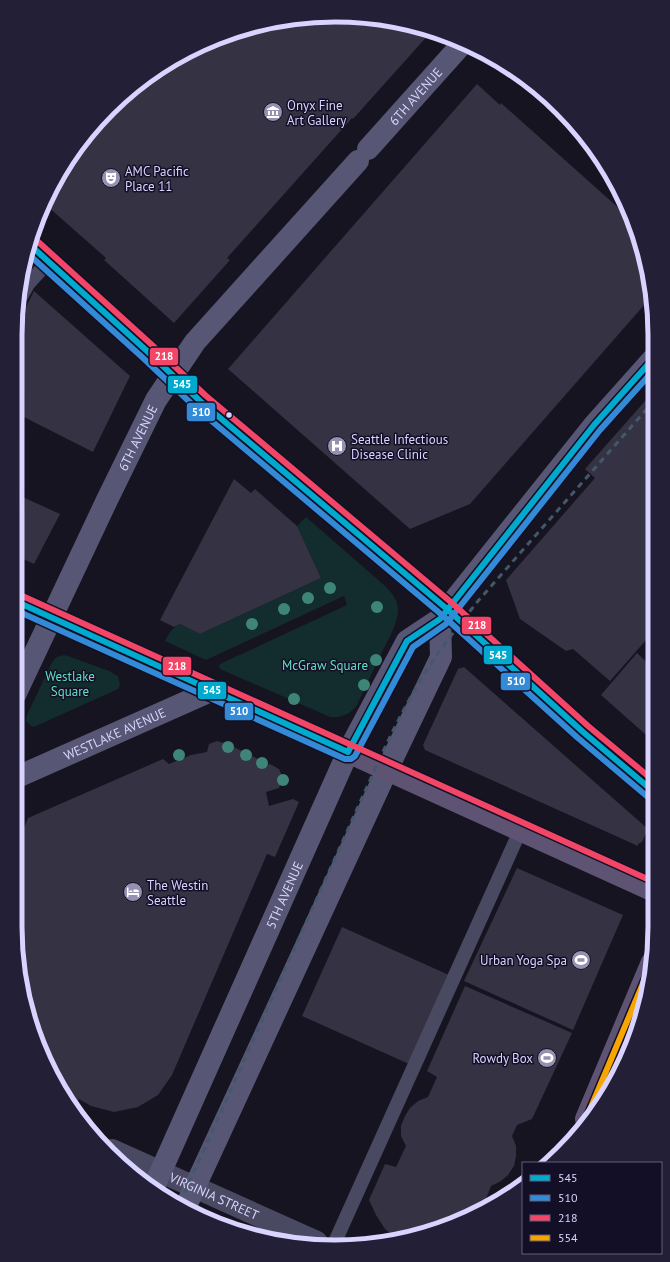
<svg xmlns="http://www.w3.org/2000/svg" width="670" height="1262" font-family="'PT Sans',sans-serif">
<rect width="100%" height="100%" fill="#161421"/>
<!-- green -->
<path fill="#132c2d" d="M306 517 384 585C391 592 397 598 398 608 399 622 387 642 381 654 373 671 365 688 357 705 351 714 341 718 330 717L220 669 219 666 220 664 347 605 344 596 206 660 165 641C169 633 172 628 180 624L200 634 321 578 297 526Z
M64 655 68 656 109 671 118 676 120 685 118 689 34 727 31 726 26 721 27 715 52 662 57 657Z"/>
<!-- building -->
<path fill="#343243" d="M314 16 377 18 427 29 430 33 353 119 352 118 227 258 230 260 174 323 104 260 106 258 46 205 58 175 94 124 140 81 193 48 252 26Z
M477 84 500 105 501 103 631 219 638 232 652 296 470 504 410 529 228 369Z
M34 291 130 376 93 452 16 413V327Z
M653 392V645L647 639 610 681 573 649 566 651 520 619 506 580 595 478 585 469Z
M234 479 251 493 255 489 297 526 321 578 200 634 180 624 174 627 160 620Z
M16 494 60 514 34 564 15 555V496Z
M637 653 653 668 654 742 601 695Z
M464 667 648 829 642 842 638 844V846L425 750 423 745 458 669Z
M217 741 224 743 226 750 234 747 242 751 244 758 252 756 260 760V767L270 764 279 769 283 778 279 788 266 792 269 806 293 799 299 802 275 857 267 854 172 1075 158 1095 138 1107 114 1112 91 1106 79 1099 74 1109 72 1104 75 1097 66 1093 32 1030 15 927V832L21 835 28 818 163 759 169 764 191 755 207 752 209 744Z
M517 868 623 915 573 1030 464 981Z
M342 927 449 975 409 1064 302 1016Z
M465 986 572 1033 532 1119 517 1125 512 1136 516 1146V1156L514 1166 508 1175 501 1181 491 1186 485 1201 487 1204 458 1223 395 1237 385 1229 376 1215 369 1200 385 1164 396 1167 406 1146 401 1136V1126L405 1116 410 1108 418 1101 428 1097 437 1077 427 1071Z"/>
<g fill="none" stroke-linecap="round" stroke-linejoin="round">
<!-- service -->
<path stroke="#4a4962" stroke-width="14" d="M18 302 28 284 48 262
M334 1244 520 831"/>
<!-- tertiary -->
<path stroke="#4a4962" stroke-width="22" id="s1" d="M112 1150 317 1242"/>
<!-- secondary -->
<g stroke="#575674" stroke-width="22">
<path id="s2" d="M368 149 463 43"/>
<path id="s3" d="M15 695 107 500 156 400 195 342 358 161"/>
<path id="s4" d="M15 778 213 690"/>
<path id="s5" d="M153 1189 348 752 407 641 440 619 447 609 594 425 652 360"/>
<path d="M186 1206 387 770 441 657 440 619"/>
</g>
<!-- primary -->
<path stroke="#5e5373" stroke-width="22" d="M29 244 147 351 200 401 447 609 583 732 654 792
M15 601 654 891
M586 1119 652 962"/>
<!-- rail -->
<path stroke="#43596b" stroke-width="3" stroke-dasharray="6 5" stroke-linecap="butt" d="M180 1203 380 758C393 730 407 702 423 676 439 650 459 625 478 601L653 402"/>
<defs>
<path id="bus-1" d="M29 244 147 351 200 401 447 609 583 732 654 792
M15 601 348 752 407 641 440 619 594 425 652 360"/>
<path id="bus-2" d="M26 252 142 357 195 407 442 615 578 738 649 798
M15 610 345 759H351L355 756 413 647 446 624 600 430 653 371"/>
<path id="bus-3" d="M34 238 152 345 205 395 452 603 588 726 654 781
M18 594 654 882"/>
<path id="bus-4" d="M586 1119 652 962"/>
</defs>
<!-- bus-1 casing -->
<use href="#bus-1" stroke="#130f26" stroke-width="9"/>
<!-- bus-2 casing -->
<use href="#bus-2" stroke="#130f26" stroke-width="9"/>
<!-- bus-3 casing -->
<use href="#bus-3" stroke="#130f26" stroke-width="9"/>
<!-- bus-4 casing -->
<use href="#bus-4" stroke="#130f26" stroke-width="9"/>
<!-- bus-1 -->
<use href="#bus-1" stroke="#00a9ce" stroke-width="6"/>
<!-- bus-2 -->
<use href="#bus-2" stroke="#338bd7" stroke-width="6"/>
<!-- bus-3 -->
<use href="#bus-3" stroke="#f34667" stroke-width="6"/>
<!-- bus-4 -->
<use href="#bus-4" stroke="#f7a600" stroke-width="6"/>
</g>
<!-- trees -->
<g fill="#3e8478">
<circle cx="330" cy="588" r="6"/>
<circle cx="308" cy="598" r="6"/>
<circle cx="377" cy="607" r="6"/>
<circle cx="284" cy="609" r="6"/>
<circle cx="252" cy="624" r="6"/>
<circle cx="376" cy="660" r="6"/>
<circle cx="364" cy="685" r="6"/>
<circle cx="294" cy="699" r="6"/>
<circle cx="228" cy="747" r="6"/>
<circle cx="179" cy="755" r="6"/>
<circle cx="246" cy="755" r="6"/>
<circle cx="262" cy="763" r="6"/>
<circle cx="283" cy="780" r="6"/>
</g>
<!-- icons -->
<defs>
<symbol id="museum-disc" viewBox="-11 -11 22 22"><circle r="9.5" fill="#9591b1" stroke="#130f26"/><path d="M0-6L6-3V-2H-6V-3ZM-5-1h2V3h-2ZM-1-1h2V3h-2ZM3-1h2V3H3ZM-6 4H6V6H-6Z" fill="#fff"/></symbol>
<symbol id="theatre-disc" viewBox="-11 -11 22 22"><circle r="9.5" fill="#9591b1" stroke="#130f26"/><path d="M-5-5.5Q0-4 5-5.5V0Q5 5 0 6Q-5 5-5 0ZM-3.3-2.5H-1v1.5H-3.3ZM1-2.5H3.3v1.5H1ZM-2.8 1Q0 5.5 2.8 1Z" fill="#fff"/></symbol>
<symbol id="hospital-disc" viewBox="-11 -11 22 22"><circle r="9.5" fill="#9591b1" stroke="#130f26"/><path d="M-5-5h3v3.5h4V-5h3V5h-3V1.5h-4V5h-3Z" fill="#fff"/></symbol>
<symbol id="hotel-disc" viewBox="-11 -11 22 22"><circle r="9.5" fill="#9591b1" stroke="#130f26"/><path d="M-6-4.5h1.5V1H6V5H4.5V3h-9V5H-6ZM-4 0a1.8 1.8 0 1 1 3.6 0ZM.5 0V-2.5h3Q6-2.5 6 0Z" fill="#fff"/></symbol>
<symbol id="stadium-disc" viewBox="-11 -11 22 22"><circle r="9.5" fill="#9591b1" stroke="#130f26"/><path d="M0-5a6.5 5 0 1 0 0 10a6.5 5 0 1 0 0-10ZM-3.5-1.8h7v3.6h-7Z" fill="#fff"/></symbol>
</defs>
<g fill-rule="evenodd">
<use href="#museum-disc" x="262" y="101" width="22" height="22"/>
<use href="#theatre-disc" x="100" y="167" width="22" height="22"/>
<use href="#hospital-disc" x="326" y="435" width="22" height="22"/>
<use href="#hotel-disc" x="122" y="881" width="22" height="22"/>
<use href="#stadium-disc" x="570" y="949" width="22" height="22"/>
<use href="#stadium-disc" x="536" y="1047" width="22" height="22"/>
</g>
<!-- markers -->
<circle fill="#d9d4ff" stroke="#130f26" stroke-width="1.5" cx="229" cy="415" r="3.5"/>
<g text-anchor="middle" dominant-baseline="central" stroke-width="3" stroke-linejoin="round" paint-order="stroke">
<!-- street labels -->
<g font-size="13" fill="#d9d4ff" stroke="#130f26">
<text stroke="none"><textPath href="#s2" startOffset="71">6TH AVENUE</textPath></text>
<text stroke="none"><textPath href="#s3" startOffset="285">6TH AVENUE</textPath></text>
<text stroke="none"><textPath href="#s4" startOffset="109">WESTLAKE AVENUE</textPath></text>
<text stroke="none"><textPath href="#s5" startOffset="322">5TH AVENUE</textPath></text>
<text stroke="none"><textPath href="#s1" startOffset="112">VIRGINIA STREET</textPath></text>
</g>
<!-- poi labels -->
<g font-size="13" fill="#d9d4ff" stroke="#130f26" text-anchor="start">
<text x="287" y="105">Onyx Fine<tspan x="287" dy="15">Art Gallery</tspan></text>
<text x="125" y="171">AMC Pacific<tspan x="125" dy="15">Place 11</tspan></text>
<text x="351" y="439">Seattle Infectious<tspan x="351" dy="15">Disease Clinic</tspan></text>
<text x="147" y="885">The Westin<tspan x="147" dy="15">Seattle</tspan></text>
<text x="567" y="960" text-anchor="end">Urban Yoga Spa</text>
<text x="533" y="1058" text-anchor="end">Rowdy Box</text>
</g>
<!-- park labels -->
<g font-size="13" fill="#5fe0c0" stroke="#130f26">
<text x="325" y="665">McGraw Square</text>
<text x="70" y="676">Westlake<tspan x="70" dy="15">Square</tspan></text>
</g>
</g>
<!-- crop -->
<path d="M0 0H670V1262H0ZM335 22H335A313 313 0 0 1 648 335V927A313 313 0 0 1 335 1240H335A313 313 0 0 1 22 927V335A313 313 0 0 1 335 22Z" fill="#231f37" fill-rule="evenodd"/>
<path fill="none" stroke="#d9d4ff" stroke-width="5" d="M335 22H335A313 313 0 0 1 648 335V927A313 313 0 0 1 335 1240H335A313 313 0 0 1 22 927V335A313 313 0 0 1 335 22Z"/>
<g stroke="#130f26" stroke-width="1.5">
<rect x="149" y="347" width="30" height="19" rx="4" fill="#f34667"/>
<rect x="167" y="375" width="31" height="19" rx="4" fill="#00a9ce"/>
<rect x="186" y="402" width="30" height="20" rx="4" fill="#338bd7"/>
<rect x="461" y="616" width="31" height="19" rx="4" fill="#f34667"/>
<rect x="483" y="645" width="30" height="20" rx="4" fill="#00a9ce"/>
<rect x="162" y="656" width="30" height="20" rx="4" fill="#f34667"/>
<rect x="500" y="672" width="31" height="19" rx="4" fill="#338bd7"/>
<rect x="197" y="681" width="30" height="19" rx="4" fill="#00a9ce"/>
<rect x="224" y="702" width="30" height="19" rx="4" fill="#338bd7"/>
</g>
<g font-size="11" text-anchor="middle" font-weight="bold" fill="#fff">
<text x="164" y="360">218</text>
<text x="182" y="388">545</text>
<text x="201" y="416">510</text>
<text x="477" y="629">218</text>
<text x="498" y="659">545</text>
<text x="177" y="670">218</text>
<text x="516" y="685">510</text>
<text x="212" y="694">545</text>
<text x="239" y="715">510</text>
</g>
<!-- legend -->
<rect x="522" y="1162" width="140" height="92" fill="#130f26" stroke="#625e7d"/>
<rect x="530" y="1175" width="20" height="6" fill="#00a9ce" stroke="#625e7d"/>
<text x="558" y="1182" font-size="12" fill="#d9d4ff">545</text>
<rect x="530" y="1195" width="20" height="6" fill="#338bd7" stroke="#625e7d"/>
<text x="558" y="1202" font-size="12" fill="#d9d4ff">510</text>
<rect x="530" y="1215" width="20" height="6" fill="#f34667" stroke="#625e7d"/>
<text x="558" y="1222" font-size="12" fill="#d9d4ff">218</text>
<rect x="530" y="1235" width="20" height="6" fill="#f7a600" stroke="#625e7d"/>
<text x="558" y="1242" font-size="12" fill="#d9d4ff">554</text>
</svg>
